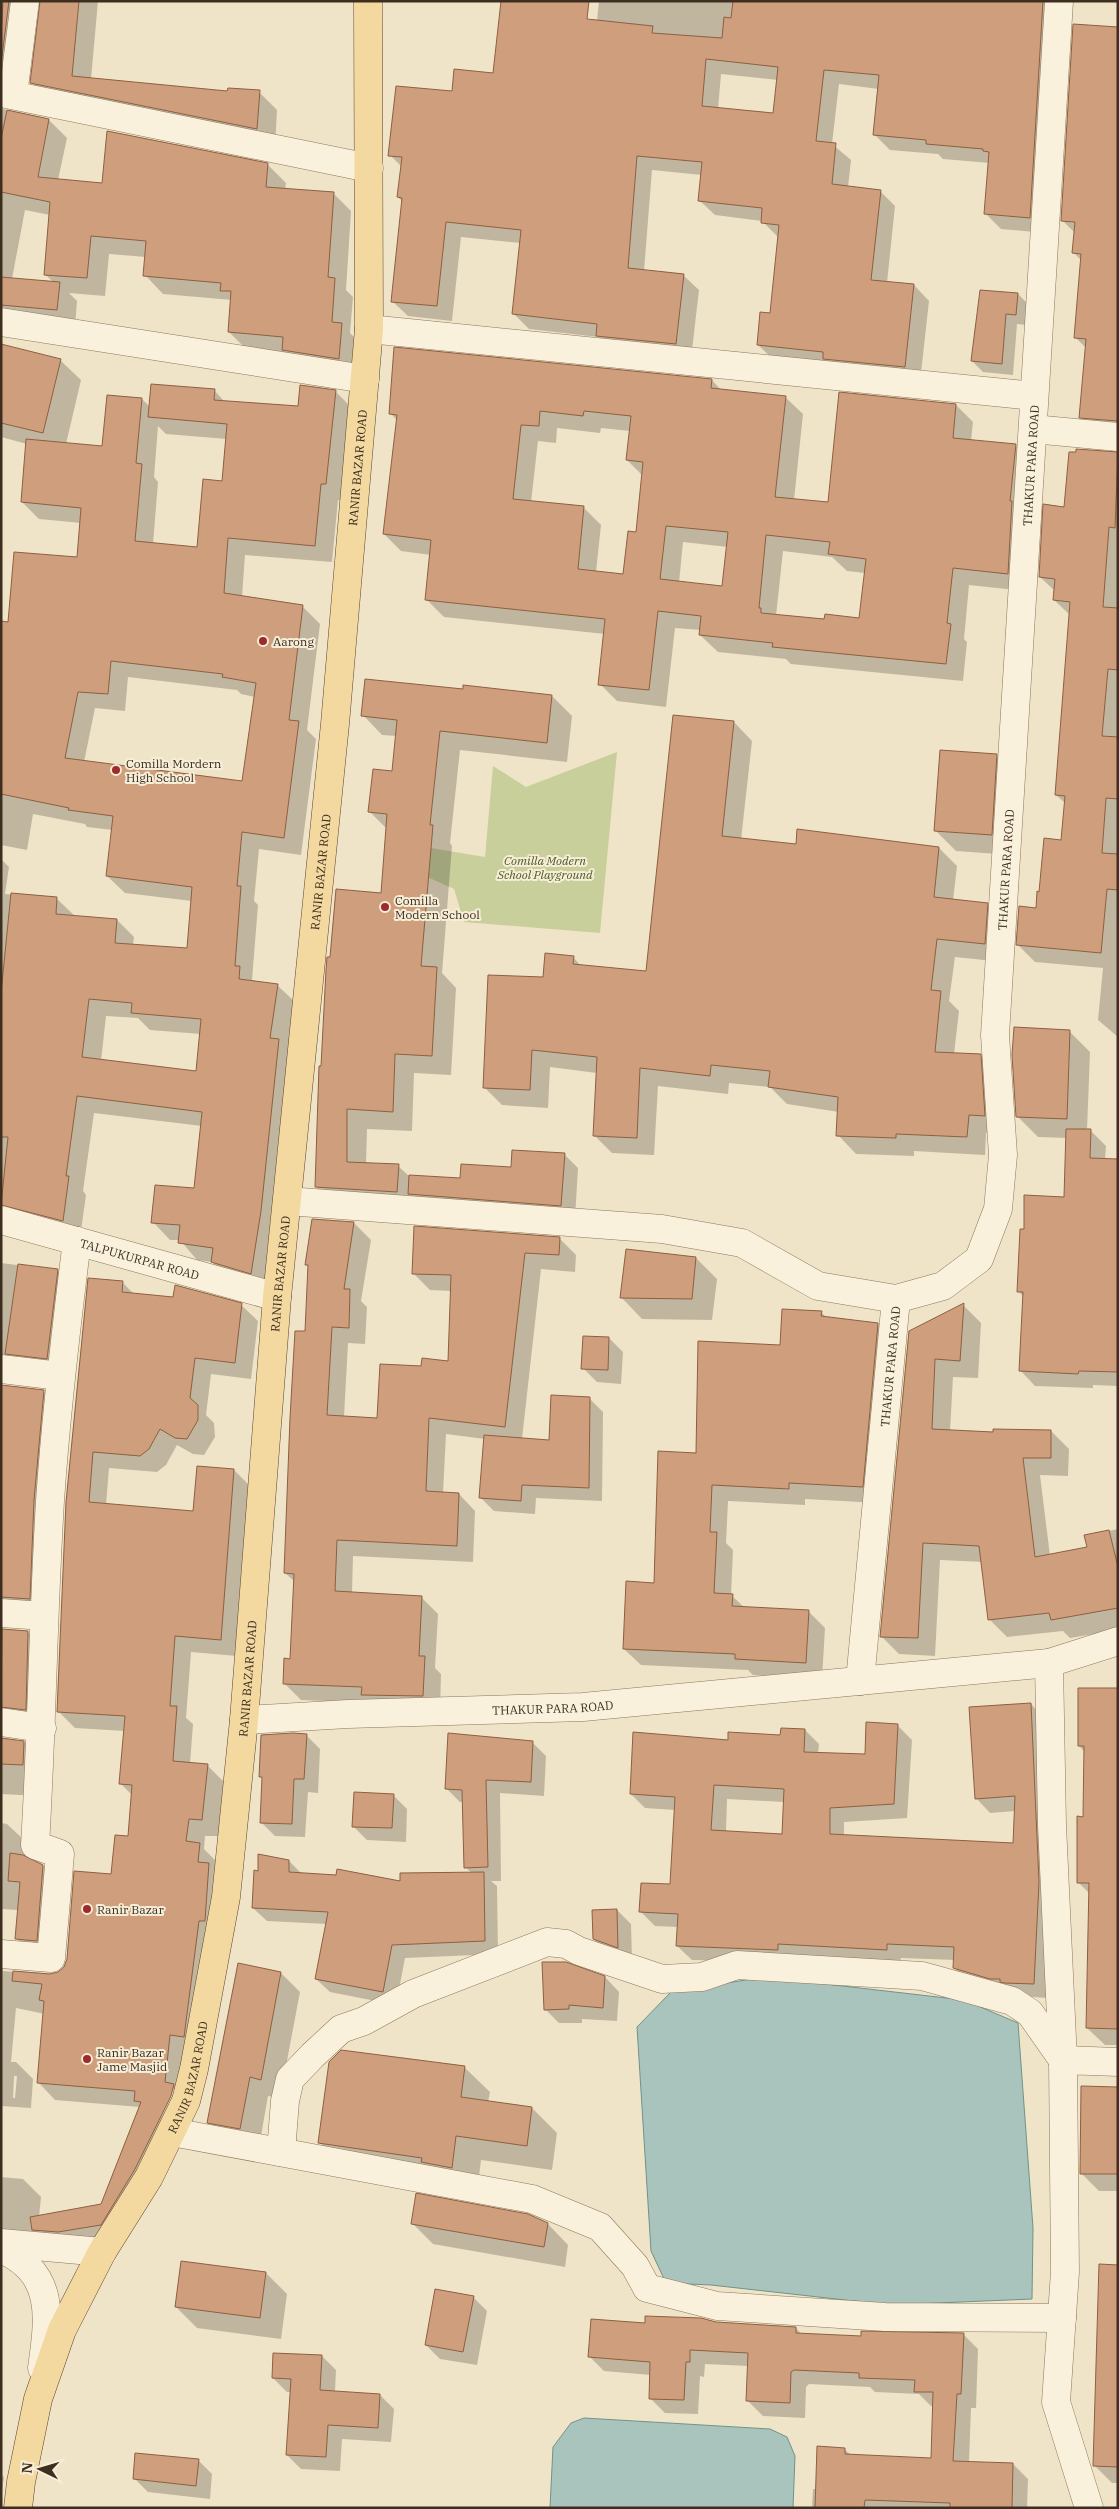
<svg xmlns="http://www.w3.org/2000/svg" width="1119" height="2509" font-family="'IBM Plex Serif',serif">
<rect width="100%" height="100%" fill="#f0e4c8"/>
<!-- green -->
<path fill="#c9cf9b" d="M617 752 600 933 464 922 454 889 425 876 431 848 485 857 493 766 526 787Z"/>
<!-- water -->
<path fill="#a9c4bc" stroke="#6f938a" d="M764 1977 964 2000 1018 2023 1033 2228 1032 2299 890 2305 711 2285 666 2283 651 2251 637 2027 671 1992Z
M584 2418 770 2429 787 2437 795 2456 793 2508H550L553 2447 571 2423Z"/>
<!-- shadow -->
<path fill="#0003" fill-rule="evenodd" d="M1 1H98L91 79 228 93 259 92 277 110 275 147 50 101 32 83 42 4H38L3 109 49 120 67 138 58 180 103 184 268 165 286 183 285 190 333 193 351 211 346 290 353 297 350 333 360 343 357 377 247 350 229 332 232 300 163 294 145 275 146 257 109 254 105 296 69 293 77 301 75 327 1 321ZM25 210 50 215 45 274 53 282 12 279Z
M599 1H1067L1045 233 1001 229 986 214 990 163 943 159 938 154 890 150 875 135 879 89 839 84 832 144 851 160 848 187 880 191 895 206 887 283 914 285 929 301 920 382 774 360 758 345 771 314 779 238 762 221 715 215 699 200 702 175 652 170 644 271 683 275 699 290 691 359 613 351 598 337 529 329 514 314 521 243 461 237 452 321 408 316 392 301 403 202 398 197 402 167 390 155 453 93 494 75 595 40ZM721 74 778 80 774 115 718 109Z
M1118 28V437L1097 434 1080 417 1086 348 1076 338 1082 261 1074 253 1075 233 1062 220Z
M1018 294 1029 305 1027 325 1017 324 1013 375 983 372 972 361 975 327H978Z
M1 345 60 360 81 380 66 444 103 447 142 399 150 407 214 390 225 402 300 407 336 392 353 409 343 501 338 500 332 562 245 555 242 597 302 606 320 624 307 730 316 739 301 855 259 849 254 901 258 905 252 980 277 985 295 1002 288 1050 295 1057 268 1290 229 1279 212 1262 197 1260 180 1240H170L153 1222 195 1189 202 1126 94 1113 83 1191 86 1195 80 1238 1 1221V859L9 867 5 894 57 899 75 916 117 920 134 937 133 945 188 950 192 901 125 893 107 876 113 830 87 827 85 824 33 814 27 850 1 845V625L9 623 78 559 81 523 39 519 22 502 27 444 1 437ZM158 426 166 434 227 439 223 482 198 548 153 544 158 482 154 477ZM128 677 237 690 241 694 255 697 243 783 84 762 95 708 125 711ZM106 1016 138 1018 150 1030 201 1034 197 1072 101 1061Z
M712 380 721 390 785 397 803 414 794 500 829 504 956 405 973 422 971 441 1015 445 1033 462 1025 591 969 585 964 639 967 642 963 681 791 664 786 659 718 652 700 635 701 630 675 628 666 707 617 701 600 684 605 634 444 617 426 599 431 555 401 551 384 534 397 420 391 414ZM557 428 600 433 601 428 630 431 627 460 643 476 637 533 624 575 596 572 601 525 583 507 531 502 538 441 556 443ZM683 542 728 547 723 588 679 583ZM783 551 832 557 847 571 865 573 860 619 825 621 776 616Z
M1118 453V1037L1098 1020 1103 968 1035 962 1018 945 1037 909 1041 893 1062 841 1065 803 1056 795 1070 615 1054 600 1055 591 1040 577 1065 508Z
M465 687 552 696 572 716 567 762 460 750 450 843 452 846 442 973 456 988 451 1075 414 1073 412 1131 367 1129 366 1164 398 1166 409 1176 461 1179 564 1154 578 1168 575 1219 336 1207 316 1187 331 959 382 894 387 829 370 812 393 772 397 736 382 735 363 715 464 691Z
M734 722 752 741 741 840 797 846 939 848 957 866 953 900 987 904 1005 922 1003 962 955 957 949 1001 959 1011 954 1054 980 1055 998 1073 1002 1133H986L985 1155 914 1151V1156L856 1154 838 1135 839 1112 787 1104 770 1087 729 1083 728 1094 658 1086 654 1155 612 1153 594 1135 597 1073 550 1067 548 1108 502 1105 484 1087 544 979 573 957 582 967 647 972Z
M996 755 1017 776 1012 855 956 851 935 830Z
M1069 1031 1090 1052 1087 1131H1091L1106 1146 1105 1160H1118V1386L1093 1385V1388L1035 1386 1020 1370 1024 1297 1019 1292 1025 1230 1065 1198 1067 1138 1038 1137 1017 1116Z
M354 1223 371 1240 361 1301 367 1307 365 1344 348 1343 344 1417 378 1419 423 1367 449 1362 452 1291 430 1290 413 1273 559 1238 576 1255 575 1272 541 1269 522 1439 550 1441 589 1398 603 1412 602 1501 536 1498 535 1514 494 1511 480 1497 485 1439 446 1434 443 1493 459 1494 475 1511 473 1562 353 1556 352 1593 421 1597 438 1614 435 1668 441 1674 440 1712 372 1703 301 1700 284 1683 291 1660 295 1582 285 1573 306 1333 309 1268 306 1264Z
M696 1258 717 1279 712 1320 642 1319 622 1298Z
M1 1263 57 1270 74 1287 64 1375 5 1376 1 1386Z
M123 1283 134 1294 241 1305 258 1321 251 1379 211 1374 206 1415 214 1423 215 1437 204 1455 193 1454 177 1445 166 1465 157 1472 109 1468 106 1505 195 1512 234 1470 251 1487 237 1656 191 1652 186 1718 193 1724 190 1764 207 1765 224 1782 219 1836H205L204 1849 216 1861 226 1880 182 2094 116 2243 1 2242V2177L23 2179 41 2197 39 2217 102 2205 140 2107 55 2100 39 2083 45 2014 16 2008 11 2062H16L33 2079 31 2108 1 2106V1966L3 1971 50 1975 58 1973 65 1968 113 1875 129 1837 132 1795 121 1784 125 1731 75 1728 58 1711 67 1502ZM14 2076H17L15 2098H13ZM173 2089 175 2091 148 2142 150 2136Z
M963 1305 981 1323 978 1378 953 1377 950 1431 994 1434 1051 1431 1069 1449 1068 1476 1040 1475 1050 1556 1088 1548 1085 1536 1118 1529V1630L1070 1638 1063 1631 1007 1637 989 1619 983 1562 940 1560 935 1656 899 1654 881 1636 910 1331Z
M821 1312 826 1317 878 1324 894 1340 879 1503 805 1499V1505L728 1501 726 1543 733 1550 731 1595 745 1608 808 1611 825 1628 822 1679 753 1675 748 1670 641 1665 624 1649 655 1584 697 1454 781 1347Z
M609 1338 623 1352 621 1384 597 1382 583 1368Z
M1 1386 43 1391 60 1408 46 1616 4 1621 2 1629 28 1632 45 1649 42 1726 5 1729 2 1738 24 1742 41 1759 39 1796 1 1794Z
M1118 1690V2045H1105L1087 2028 1090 1894 1078 1882 1084 1818 1085 1752 1079 1746Z
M1031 1704 1045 1719 1048 1998 1019 1996 969 1982 954 1968 955 1960 901 1958 900 1964 692 1960 677 1946 678 1927 655 1926 640 1911 672 1886 675 1810 645 1808 631 1794 729 1741 782 1737 805 1730 819 1744 818 1754 866 1755 897 1725 912 1740 907 1818 844 1822V1836L1014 1845 1016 1811 990 1813 976 1798ZM727 1799 784 1802 783 1835 726 1832Z
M306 1735 320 1749 318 1793 308 1792 305 1837 275 1836 261 1822 263 1779 260 1776Z
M532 1742 546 1756 544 1796 500 1793 501 1881H491L497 1886 498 1954 405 1958 396 2005 330 1992 316 1979 327 1924 267 1921 253 1908 259 1872 289 1861 302 1874 402 1883 472 1873 465 1867 464 1802H460L446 1788Z
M393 1795 407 1809 406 1842 367 1840 353 1826Z
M1 1823 7 1824 24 1840 30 1853 29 1860 43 1866 60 1883 53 1957 33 1956 17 1939 19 1910 1 1909Z
M617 1910 631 1924 632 1961 608 1953 594 1939Z
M281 1973 300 1992 280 2098 268 2096 259 2147 228 2141 208 2122Z
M605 1977 619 1992 617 2021 582 2019V2023H559L545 2009Z
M464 2067 490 2092 488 2102 532 2108 557 2133 552 2170 481 2160 477 2193 345 2168 320 2143Z
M1118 2088V2191H1099L1081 2173Z
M412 2223 548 2224 568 2245 565 2267 433 2244Z
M266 2273 287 2294 281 2339 197 2328 176 2307Z
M473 2297 487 2311 477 2365 440 2359 426 2345Z
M1118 2297V2483H1112L1094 2465Z
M716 2323 796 2328 802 2335 862 2337 963 2334 978 2349 976 2408H971L969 2462 1013 2464 1028 2479 1027 2508H812L813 2489H817L844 2449 851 2455 932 2459 934 2406H931L919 2394 875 2392 870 2387 809 2384 806 2387 805 2418 763 2416 748 2401 749 2366 705 2364 704 2377 700 2376 698 2414 665 2413 650 2398 651 2375 604 2371 589 2356 646 2324Z
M322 2356 336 2370 335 2392 380 2395 394 2409 391 2442 342 2439 340 2471 301 2469 287 2455 291 2392H287L273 2378Z
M198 2460 212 2474 210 2499 148 2492 134 2478Z
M1 2475 4 2477 1 2497Z"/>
<!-- building -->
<path fill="#cf9f7d" stroke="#8d5f41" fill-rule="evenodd" d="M3 1H9L1 64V36Z
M40 1H79L72 76 227 91 228 88 260 90 257 129 30 83Z
M501 1H589L587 19 653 26 652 33 722 38 724 17 731 18 733 1H1043L1030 218 984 214 989 152 983 151V149L926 144V140L873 135 879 75 824 70 816 141 836 143 832 184 881 190 871 280 914 284 905 367 823 359V352L757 345 760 312 770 313 779 225 761 223 762 208 698 201 702 162 637 156 628 268 684 274 676 344 596 336 597 324 512 314 521 230 446 222 437 306 391 302 402 198 397 197 402 157 388 156 396 86 452 91 454 69 493 73ZM706 59 778 67 773 113 702 106Z
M1073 24 1118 27V421L1079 418 1086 339 1074 338 1081 254 1072 253 1075 222 1061 221Z
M7 110 49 119 38 177 102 183 107 131 268 163 266 187 334 192 328 277 335 278 332 322 342 323 339 359 282 350 283 337 228 332 231 291H220L221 283 143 276 146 241 91 236 87 278 44 275 50 202 1 192V139Z
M1 277 60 282 57 310 1 305Z
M980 290 1018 293 1016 315 1006 314 1002 364 971 361Z
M1 344 61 359 43 433 1 423Z
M394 347 712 379 711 388 786 396 775 497 828 502 839 392 956 404 953 438 1016 444 1010 501H1012L1008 574 953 568 947 623 951 624 946 664 772 647 773 643 699 635 701 616 658 611 649 690 598 685 605 619 425 600 431 540 383 534 397 415 389 414ZM540 411 583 416 584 411 631 416 626 460 643 462 636 532 628 531 623 574 578 569 584 506 513 499 521 425 539 426ZM666 526 728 532 722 586 660 579ZM766 535 830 542 828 554 866 559 859 618 825 614 824 619 761 613V608H759Z
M151 384 215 389 214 400 298 406 300 385 336 390 326 484H321L315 546 228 538 224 593 303 605 289 720 299 721 284 838 242 832 237 886H241L235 966H240L239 979 278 984 270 1038 279 1039 261 1211 251 1274 211 1262 213 1248 178 1243 180 1225 151 1223 155 1185 194 1188 202 1112 77 1096 66 1176H69L63 1221 1 1205 8 1137H1V993L11 893 57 897 56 914 117 919 115 943 187 948 192 887 106 876 113 816 68 810 69 808 1 794V621L8 622 14 552 77 557 81 508 21 502 26 439 102 446 107 395 142 398 136 463 142 464 135 541 197 547 203 479 222 481 227 424 148 417ZM111 661 223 674 222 677 256 683 242 781 65 758 78 692 108 694ZM89 999 132 1003 131 1013 201 1019 196 1071 82 1057Z
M1076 449 1118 452 1115 528 1109 527 1103 607 1118 608V670L1108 669 1102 736 1118 737V799L1106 798 1102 853 1118 854V890L1107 889 1101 953 1016 945 1019 906 1036 908 1037 891 1039 892 1044 838 1061 840 1065 796 1055 795 1070 602 1053 600 1055 579 1039 577 1043 504 1064 507 1069 452H1076Z
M365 679 463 689V685L552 695 547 743 440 731 430 825H433L421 966 437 967 432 1056 395 1054 393 1112 347 1109V1162L399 1164 397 1192 315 1187 319 1066H321L326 970 327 957H330L336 889 381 893 387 814 368 812 373 769 392 771 397 720 361 716Z
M673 715 734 721 722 836 796 844 797 829 939 847 934 897 988 903 985 944 937 939 931 990 941 991 935 1052 981 1054 985 1116 969 1115 967 1137 896 1134V1138L836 1136 838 1097 768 1087 770 1071 711 1065 710 1076 640 1068 637 1138 593 1136 597 1057 532 1050 530 1090 483 1088 488 975 543 977 545 953 574 956 573 964 646 971Z
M940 750 997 754 992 835 934 831Z
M1014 1027 1070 1030 1067 1119 1016 1117 1012 1055Z
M1066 1129H1091L1090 1158 1118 1159V1372L1079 1371 1078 1374 1019 1371 1023 1292H1017L1020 1229H1024V1195L1064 1197Z
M512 1150 565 1153 561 1206 408 1194 409 1175 460 1178 461 1164 511 1167Z
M312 1219 354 1222 344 1289H350L349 1328 332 1327 327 1415 377 1418 380 1364 421 1366 422 1358 448 1361 451 1275 412 1274 414 1226 560 1237 559 1255 525 1253 505 1427 429 1418 426 1491 459 1493 457 1546 337 1540 335 1591 422 1596 419 1656H425L423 1696 361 1695 362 1687 283 1684 284 1658 290 1659 294 1574 284 1573 290 1418 295 1331H305L308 1265H305Z
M626 1249 696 1257 692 1299 620 1298Z
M18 1264 58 1269 47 1359 5 1354Z
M88 1278 123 1281 122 1292 173 1297 175 1285 242 1303 235 1363 195 1358 190 1398 198 1405V1420L187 1439 175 1438 160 1429 149 1449 140 1456 93 1452 89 1502 193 1511 197 1466 234 1469 221 1640 175 1636 170 1706H177L173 1761 208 1764 202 1820 189 1819 186 1841 200 1843 198 1862 209 1863 205 1921H199L184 2037 170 2035 165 2082 174 2084 171 2096 135 2169 101 2225 58 2232 32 2230 30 2217 101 2204 141 2102 134 2101 135 2091 37 2083 44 2001 39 2000 42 1984 12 1981 13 1971 50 1974 58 1972 64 1967 67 1959 74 1871 111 1874 115 1835 128 1836 132 1785 119 1784 125 1716 57 1712 66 1502Z
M964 1303 960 1361 935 1359 932 1429 993 1432V1429L1051 1430V1458H1023L1035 1557 1087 1547 1084 1535 1109 1530 1118 1567V1608L1051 1620 1049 1613 988 1620 979 1546 923 1543 918 1638 880 1637 909 1331Z
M782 1309 822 1311 821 1316 878 1323 863 1487 789 1483V1489L712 1485 710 1532H717L714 1593 733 1594 732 1606 809 1610 806 1663 735 1659V1654L623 1649 626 1581 654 1583 658 1451 696 1453 698 1341 780 1345Z
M583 1336 609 1337 608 1370 581 1369Z
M1 1385 44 1390 34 1500 30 1599 1 1597Z
M551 1395 590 1397 589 1488 522 1485 521 1501 479 1498 484 1435 549 1440Z
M2 1629 28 1631 26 1710 1 1707Z
M1078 1688H1118V2029L1086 2028 1089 1883H1077V1816L1083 1817 1084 1746H1078Z
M1031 1703 1039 1882 1034 1984 1004 1983 1000 1982V1979H990L953 1968 954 1947 887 1944V1950L778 1944V1950L676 1946 678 1914 639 1912 641 1883 670 1884 675 1797 630 1794 633 1732 728 1740V1732L780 1735 781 1728 805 1729 804 1752 865 1754 866 1722 898 1724 894 1804 830 1808V1834L1013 1843 1015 1796 975 1799 969 1707ZM714 1785 784 1789 782 1834 711 1830Z
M293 1733 307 1734 304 1779H294L292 1824 260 1823 262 1777H259L261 1735Z
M448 1733 533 1741 531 1782 486 1780 488 1867 464 1868 462 1790 445 1789Z
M1 1738 24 1741 23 1765 1 1764Z
M354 1792 394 1794 392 1828 352 1827Z
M10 1853 23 1855 43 1865 37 1941 15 1939 20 1882 8 1881Z
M258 1854 289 1860V1872L336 1875 337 1869 400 1881V1873L484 1872 485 1941 392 1945 383 1992 315 1979 328 1912 252 1908 254 1870 258 1871Z
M617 1909 618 1948 593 1939 592 1910Z
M542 1962H566L605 1976 603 2008 569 2005V2009L544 2010Z
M238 1963 281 1972 261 2080 250 2077 240 2129 207 2123Z
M341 2050 465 2066 461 2097 532 2107 527 2146 456 2136 452 2168 421 2162 422 2158 318 2143 329 2062Z
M1081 2086 1118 2087V2174H1080Z
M416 2193 528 2214 548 2223 544 2247 411 2224Z
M181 2261 266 2272 260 2318 175 2307Z
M1099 2264 1118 2265V2467L1093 2466Z
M435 2289 474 2296 463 2352 425 2345Z
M645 2316 701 2318 716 2322 796 2327V2333L861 2336V2331L964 2333 961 2394H957L953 2461 1013 2463 1012 2508H950V2503L865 2500 864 2508H815L817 2446 845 2448V2454L931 2458 933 2392H914L915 2380 859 2378V2373L794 2370 791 2372 790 2403 746 2401 748 2353 690 2350V2362H686L684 2400 649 2399 650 2362 588 2357 591 2319 645 2323Z
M273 2353 322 2355 320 2390 380 2394 378 2428 328 2425 326 2457 286 2455 291 2379 272 2378Z
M135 2453 199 2459 196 2486 133 2479Z"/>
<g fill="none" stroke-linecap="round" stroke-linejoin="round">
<defs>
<g id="minor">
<path d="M1 93 369 168"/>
<path d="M13 95 25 1"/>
<path d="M1 322 365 379"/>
<path d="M369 329 1034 396"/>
<path d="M1033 429 1118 437"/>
<path id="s1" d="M287 1201 662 1229 742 1243 818 1286 896 1299 943 1286 979 1259 998 1209 1003 1155 995 1035 1059 1"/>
<path id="s2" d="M1 1220 277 1297"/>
<path d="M1 1369 60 1376"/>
<path d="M1 1613 44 1616"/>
<path d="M1049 1663 1052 1825 1063 2060"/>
<path id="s3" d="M860 1681 896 1299"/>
<path id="s4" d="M244 1720 348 1714 583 1707 1049 1663 1118 1641"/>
<path d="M1 1722 42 1728"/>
<path d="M1 1954 51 1958 60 1854 35 1845C42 1730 43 1616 50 1501 56 1414 66 1328 77 1241"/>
<path d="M172 2132 532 2199 600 2227 635 2266 647 2288 717 2306 885 2317 1062 2318"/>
<path d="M281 2152 285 2101 290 2079 313 2055 341 2029 364 2021 413 1994 547 1942 566 1944 579 1951 662 1979 702 1977 737 1965 922 1976 1012 2001 1030 2013 1063 2060"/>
<path d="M1 2243 102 2252"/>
<path d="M1 2249C56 2273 49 2318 42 2368"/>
<path d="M1089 2508 1056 2402 1065 2272 1063 2060 1118 2062"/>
</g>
<g id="major">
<path id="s5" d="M18 2508 21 2482 38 2399 62 2330 102 2252 149 2177 186 2101 194 2069 226 1897 244 1720 277 1297 335 724 369 329 368 1"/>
</g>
</defs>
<!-- minor casing -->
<use href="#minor" stroke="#8d765c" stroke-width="29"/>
<!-- major casing -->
<use href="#major" stroke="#5b4430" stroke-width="29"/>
<!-- minor -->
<use href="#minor" stroke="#faf1dc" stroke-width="28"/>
<!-- major -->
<use href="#major" stroke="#f3d9a0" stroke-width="28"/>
</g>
<!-- markers -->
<g fill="#9e2a2b" stroke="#f7eed8" stroke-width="2">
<circle cx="263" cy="641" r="5"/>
<circle cx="116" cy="770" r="5"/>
<circle cx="385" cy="907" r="5"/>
<circle cx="87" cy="1909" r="5"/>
<circle cx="87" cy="2059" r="5"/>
</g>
<g text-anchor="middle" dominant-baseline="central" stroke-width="4" stroke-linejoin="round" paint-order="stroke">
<!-- street labels -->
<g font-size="12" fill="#3d2e20" stroke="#f7eed8">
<text stroke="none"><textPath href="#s1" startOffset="1516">THAKUR PARA ROAD</textPath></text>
<text stroke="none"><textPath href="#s5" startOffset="2088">RANIR BAZAR ROAD</textPath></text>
<text stroke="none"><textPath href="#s1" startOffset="1111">THAKUR PARA ROAD</textPath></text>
<text stroke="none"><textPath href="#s5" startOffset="1682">RANIR BAZAR ROAD</textPath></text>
<text stroke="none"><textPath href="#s2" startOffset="144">TALPUKURPAR ROAD</textPath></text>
<text stroke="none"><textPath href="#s5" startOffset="1278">RANIR BAZAR ROAD</textPath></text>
<text stroke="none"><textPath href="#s3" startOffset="316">THAKUR PARA ROAD</textPath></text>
<text stroke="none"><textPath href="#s5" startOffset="872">RANIR BAZAR ROAD</textPath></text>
<text stroke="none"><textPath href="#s4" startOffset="309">THAKUR PARA ROAD</textPath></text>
<text stroke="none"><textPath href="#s5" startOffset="468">RANIR BAZAR ROAD</textPath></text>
</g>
<!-- poi labels -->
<g font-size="12" fill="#3d2e20" stroke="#f7eed8" text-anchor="start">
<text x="273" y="641">Aarong</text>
<text x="126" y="763">Comilla Mordern<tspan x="126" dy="14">High School</tspan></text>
<text x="395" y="900">Comilla<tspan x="395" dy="14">Modern School</tspan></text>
<text x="97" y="1909">Ranir Bazar</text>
<text x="97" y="2052">Ranir Bazar<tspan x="97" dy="14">Jame Masjid</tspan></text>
</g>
<!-- park labels -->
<g font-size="12" font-style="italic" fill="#4d5a26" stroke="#f7eed8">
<text x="545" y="860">Comilla Modern<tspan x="545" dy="14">School Playground</tspan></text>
</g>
</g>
<!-- border -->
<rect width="1119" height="2509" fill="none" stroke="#3d2e20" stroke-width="5"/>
<!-- north arrow -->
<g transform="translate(40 2469) rotate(275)" stroke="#f7eed8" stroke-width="4" paint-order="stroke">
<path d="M0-4L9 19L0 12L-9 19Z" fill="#3d2e20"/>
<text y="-8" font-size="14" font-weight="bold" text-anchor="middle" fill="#3d2e20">N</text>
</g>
</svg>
